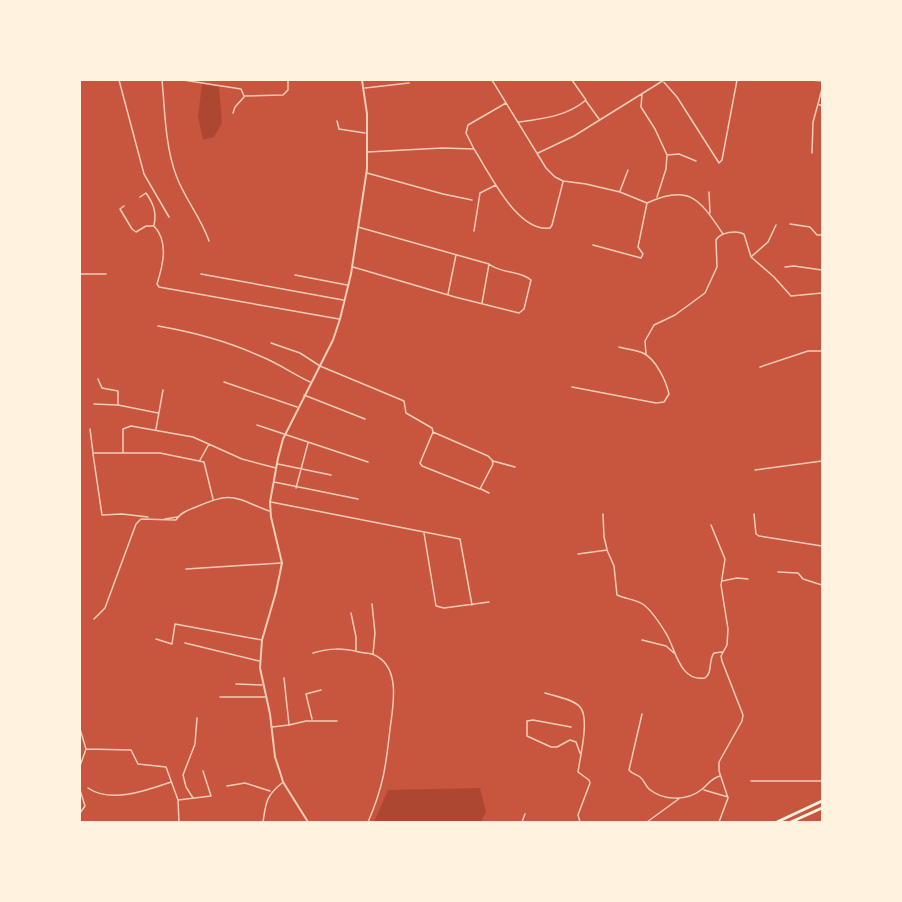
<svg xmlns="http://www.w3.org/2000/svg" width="902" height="902" font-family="Roboto,sans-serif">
<rect width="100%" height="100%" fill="#c8553d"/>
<!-- green -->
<path fill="#ae4732" d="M202 84 219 87 222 123 214 137 203 140 198 116Z
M480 788 486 812 481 822H374L388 790Z"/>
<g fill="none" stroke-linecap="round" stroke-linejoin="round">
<!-- minor -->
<path stroke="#f1ccb7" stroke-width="1.5" d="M119 80 144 174 169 217
M162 80C165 111 165 145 176 175 184 198 201 217 209 241
M183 80 241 89 244 96 283 95 288 90V80
M492 80 546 168 555 177 563 181 586 184 620 192 647 203C690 183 700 200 723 234
M662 80 677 97 719 163 722 160 737 80
M811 80 822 81
M365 88 409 83
M822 89 818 104 822 106
M642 94 641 107 655 129 667 155
M586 101 599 119
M233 113 235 107 244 97
M337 121 339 129 365 133
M519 122C542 119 568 116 586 100L572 80
M474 149 466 133 468 125 506 103
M367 152 442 148 474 149C489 172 517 233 550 228L552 225 563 182
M538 153 574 136 664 80
M812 153 813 122 818 104
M367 173 443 194 472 200
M620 191 628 170
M709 192 710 213
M140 197 146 193C153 203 157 212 154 225
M657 197 666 169 667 155 679 154 696 161
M124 206 120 209 132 229 136 232 146 226H154C169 242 163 265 157 284L159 287 339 319
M790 224 810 227 817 235H822
M474 231 480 193 496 185
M593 245 641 258 643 254 638 247 647 203
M751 257 768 242 776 225
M353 267 455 297 519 313 524 309 531 280C520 270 501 274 489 264L358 227
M785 267 794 266 822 270
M80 274H106
M201 274 343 300
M295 275 347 285
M448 294 456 255
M482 303 489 264
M158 326C193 332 227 341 260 356 278 363 293 374 310 382
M271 343 300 353 320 366 404 401 406 413 432 428 433 432 488 456 492 460 493 464 480 489 422 466 420 463 433 432
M646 354 645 341 654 325 675 315 705 293 717 267 716 240C721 232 736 230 744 234L751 257 774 277 791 296 822 293
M760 367 808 351H822
M98 379 102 388 118 391V405L158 413
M224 382 297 407
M572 387 656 403 664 402 669 394C666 381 656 359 643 353 635 350 626 349 619 347
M304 395 365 419
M94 404 117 405
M257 425 368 462
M90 429 93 453H160L204 462 213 499
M156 429 163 390
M123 453V429L131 426 193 437 242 459 276 468
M93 454 102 515 122 514 148 517
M200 460 209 444
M493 461 515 467
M278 464 331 475
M755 470 822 461
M274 482 358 499
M296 488 308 443
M481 489 489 493
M271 502 460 539 472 605
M603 514 604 537 607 549
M754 514 756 534 759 536 822 546
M165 519 177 517
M711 525 725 559 721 585 728 629 727 645 721 656 722 661 743 715 742 721 719 762V771L728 798 719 822
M424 533 436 606 444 608 489 602
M578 554 607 550 614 566 617 595C625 599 636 599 644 605 653 612 661 625 667 635 676 651 680 682 705 678 713 672 708 661 714 653L722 652
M186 569 281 563
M778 572 798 573 803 579 822 585
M722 581 737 578 748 579
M372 604 375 633 373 654
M351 613 356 637V650
M94 619 105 608 136 524 141 519 176 520C180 513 188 510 196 507 232 491 233 497 269 511
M156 639 172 644 175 624 262 640
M642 640 666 646 674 653
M185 643 259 661
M313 653C330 648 342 648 359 652 363 653 368 653 372 654 402 665 393 706 390 729 386 766 383 788 368 822
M284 678 289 725
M236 684 262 685
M545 693C555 696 573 699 580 707 590 718 580 757 578 772L589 780 590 783 578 815 580 822
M220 697H265
M642 714 629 770C632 774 636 774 640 777 644 780 645 785 649 789 663 801 687 801 701 790 708 785 711 778 720 776
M312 719 306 694 321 690
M272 727 289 725 306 721H337
M571 727 533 720 527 721V736L551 747H557L570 740 576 742 580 753
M80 729 86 749 80 766
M86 749 131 750 138 764 166 767 178 800
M751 781H822
M227 786 245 783 270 791
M88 788C111 804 148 790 171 782
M80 790 85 806 80 813
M704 790 728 797
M193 798 186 787 183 775 195 744 197 718
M179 822 178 800 211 796 203 771
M263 822C266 802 266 796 282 783
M522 822 525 814
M647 822 680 798"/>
<!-- tertiary -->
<path stroke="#f1ccb7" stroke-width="2" d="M308 822 283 782 280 772 275 757 270 714 260 668 262 640 276 592 282 563 271 517 270 502 278 458 283 439 333 340 340 319 351 274 367 169V114L362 80"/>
<!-- trunk -->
<path stroke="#fff3e0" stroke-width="3" d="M777 822 822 801
M791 822 822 808"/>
</g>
<!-- border -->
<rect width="902" height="902" fill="none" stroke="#fff3e0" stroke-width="162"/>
</svg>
